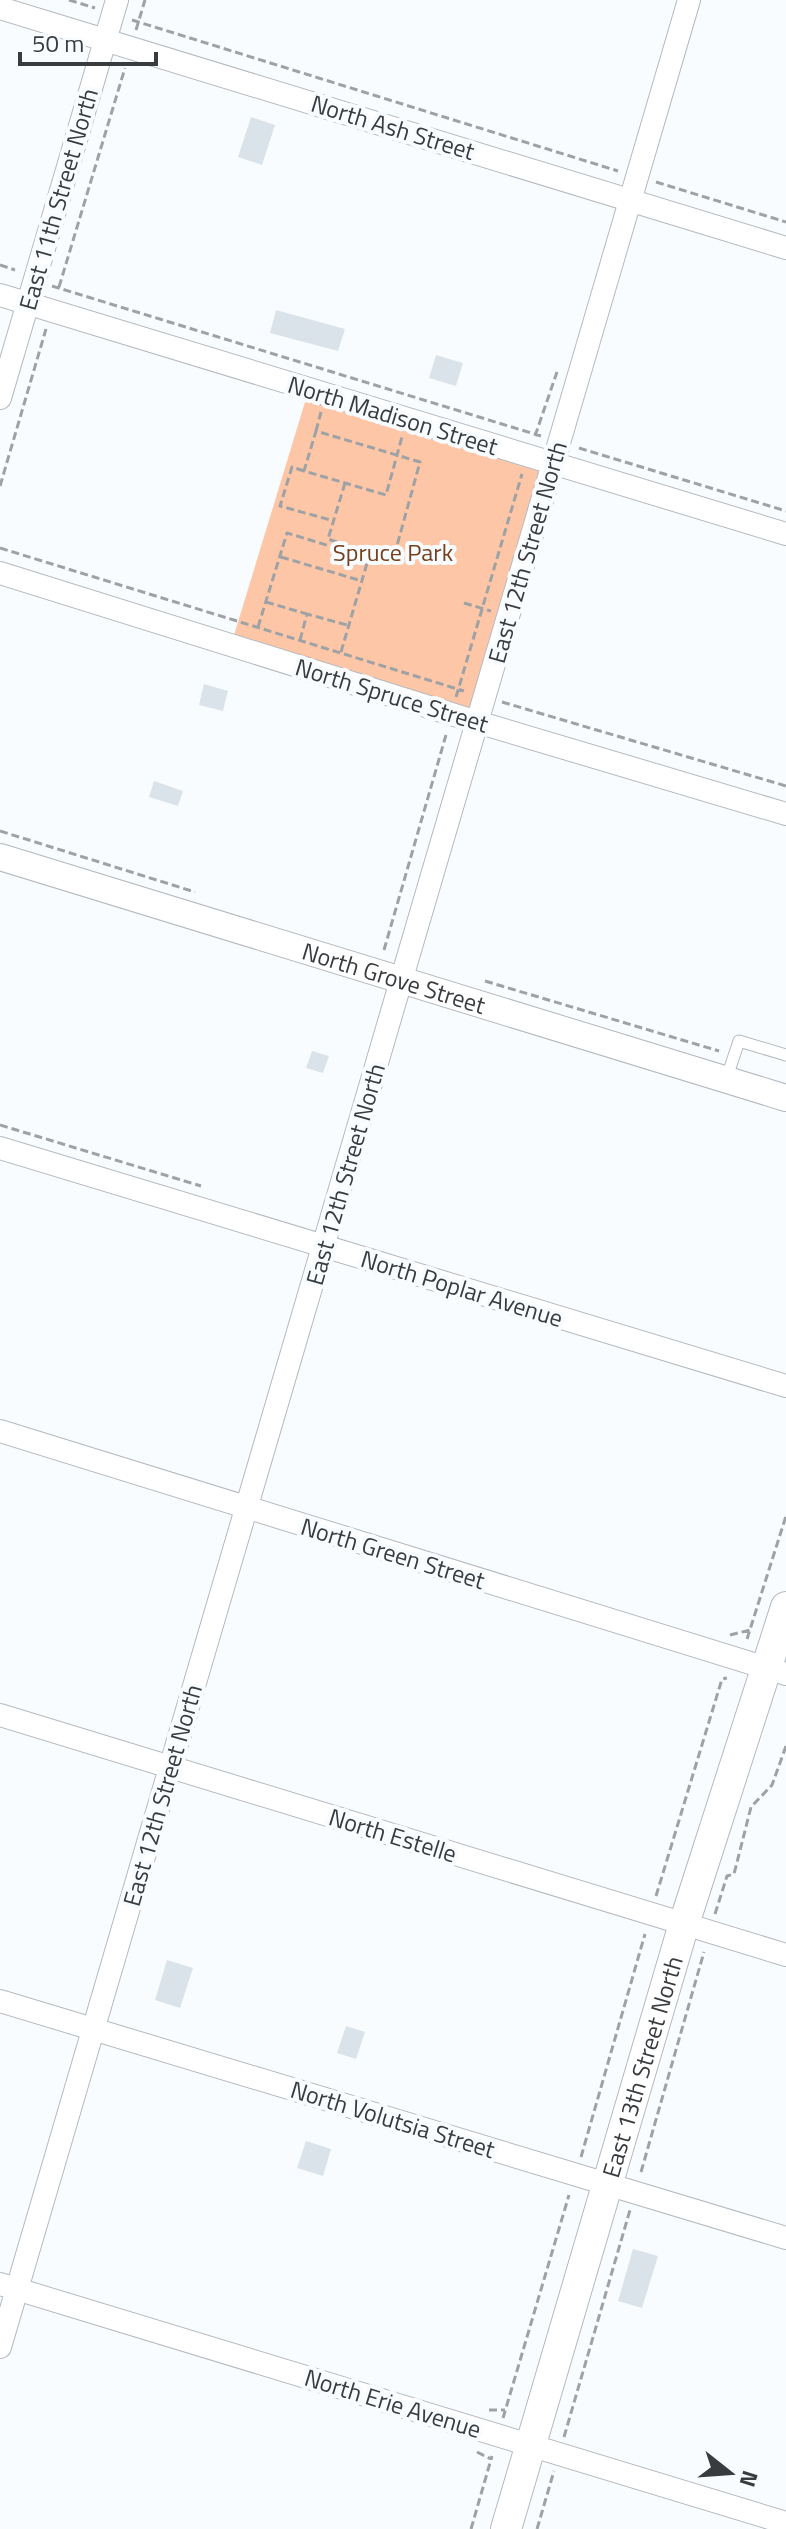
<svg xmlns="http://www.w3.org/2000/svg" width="786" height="2529" font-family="'Titillium Web',sans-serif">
<rect width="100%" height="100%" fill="#f9fcff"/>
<!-- green -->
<path fill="#fcc6a7" d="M309 389 553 464 477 722 231 645Z"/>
<!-- building -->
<path fill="#dbe3ea" d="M251 117 275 125 262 165 238 157Z
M276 310 345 329 338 351 270 333Z
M436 355 463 363 456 386 429 378Z
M204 684 228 691 223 711 199 705Z
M154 781 183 791 178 806 149 797Z
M312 1051 329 1056 323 1073 306 1068Z
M167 1960 193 1968 180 2008 155 2000Z
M346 2026 365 2032 356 2059 337 2053Z
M306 2141 331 2149 323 2176 297 2168Z
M633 2249 658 2256 642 2308 618 2301Z"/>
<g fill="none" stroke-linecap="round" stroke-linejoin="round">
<defs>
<path id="service" d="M726 1080 739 1041 786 1055"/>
<path id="minor" d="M0 8 786 248
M0 295 786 534
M0 398 117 0
M0 573 477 722 786 814
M0 1148 786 1386
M0 1431 786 1674
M0 1715 786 1955
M0 2001 786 2238
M0 2284 786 2523
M0 2347 689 0"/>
<g id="tertiary">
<path id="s1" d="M0 857 786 1098"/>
</g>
<g id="secondary">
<path id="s2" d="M506 2529 684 1924 786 1607"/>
</g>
</defs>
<!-- service casing -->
<use href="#service" stroke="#b4bac1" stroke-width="13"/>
<!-- minor casing -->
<use href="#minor" stroke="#b4bac1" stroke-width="24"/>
<!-- tertiary casing -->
<use href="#tertiary" stroke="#b4bac1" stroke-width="28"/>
<!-- secondary casing -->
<use href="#secondary" stroke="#b4bac1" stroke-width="32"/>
<!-- path -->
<path stroke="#9fa2a5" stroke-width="3" stroke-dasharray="8 4" stroke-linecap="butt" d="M69 0 95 8
M132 20 618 171
M136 30 145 0
M656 182 786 222
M0 265 15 270
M52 286 541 436
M59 287 125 68
M316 431 321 412
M535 436 557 372
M579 448 786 511
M304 471 292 467 280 506 334 521
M345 483 328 539 370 553
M0 486 46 329
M0 548 464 691
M281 557 362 581
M266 602 307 614
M464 603 491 611
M258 627 287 533 369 558
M300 640 307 614 347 625
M341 652 370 553 393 560 420 462 316 431 304 471 386 495 402 437
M456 697 522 474
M502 702 786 786
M0 831 195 892
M384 950 446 735
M485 981 719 1051
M0 1125 201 1186
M730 1635 750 1630
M747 1639 786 1516
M656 1896 722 1679 727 1678
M715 1914 727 1876 734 1874 751 1807 772 1785 786 1746
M581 2157 645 1934
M641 2172 704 1952
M489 2410H505
M503 2418 569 2195
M564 2437 630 2210
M477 2452 491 2459
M471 2529 492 2456
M537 2529 554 2471"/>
<!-- service -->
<use href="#service" stroke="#fff" stroke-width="11"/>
<!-- minor -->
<use href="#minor" stroke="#fff" stroke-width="22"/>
<!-- tertiary -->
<use href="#tertiary" stroke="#fff" stroke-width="26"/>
<!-- secondary -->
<use href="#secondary" stroke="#fff" stroke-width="30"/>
</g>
<g text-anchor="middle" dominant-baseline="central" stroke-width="8" stroke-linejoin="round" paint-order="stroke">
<!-- street labels -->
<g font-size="24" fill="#393c3f" stroke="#f9fcff">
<text transform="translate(393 127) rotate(17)">North Ash Street</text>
<text transform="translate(58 199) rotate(-74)">East 11th Street North</text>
<text transform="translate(393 415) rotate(17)">North Madison Street</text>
<text transform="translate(527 552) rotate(-74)">East 12th Street North</text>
<text transform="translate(392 695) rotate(17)">North Spruce Street</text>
<text stroke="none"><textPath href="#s1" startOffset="412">North Grove Street</textPath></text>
<text transform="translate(345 1174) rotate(-74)">East 12th Street North</text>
<text transform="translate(462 1288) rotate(17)">North Poplar Avenue</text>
<text transform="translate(393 1553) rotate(17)">North Green Street</text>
<text transform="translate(162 1795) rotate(-74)">East 12th Street North</text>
<text transform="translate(393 1835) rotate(17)">North Estelle</text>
<text stroke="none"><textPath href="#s2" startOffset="482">East 13th Street North</textPath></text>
<text transform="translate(393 2119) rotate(17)">North Volutsia Street</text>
<text transform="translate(393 2403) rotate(17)">North Erie Avenue</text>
</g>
<!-- park labels -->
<g font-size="24" fill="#75401e" stroke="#f9fcff">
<text x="393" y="552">Spruce Park</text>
</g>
</g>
<!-- north arrow -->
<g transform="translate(730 2473) rotate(107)" stroke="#f9fcff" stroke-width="6" paint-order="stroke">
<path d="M0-6L14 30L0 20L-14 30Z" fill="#393c3f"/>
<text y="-12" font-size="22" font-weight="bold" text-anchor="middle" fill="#393c3f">N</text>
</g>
<!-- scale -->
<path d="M20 52v12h136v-12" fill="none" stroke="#393c3f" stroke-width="4"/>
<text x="32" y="52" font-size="24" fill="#393c3f" stroke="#f9fcff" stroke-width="6" paint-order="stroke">50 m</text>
</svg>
